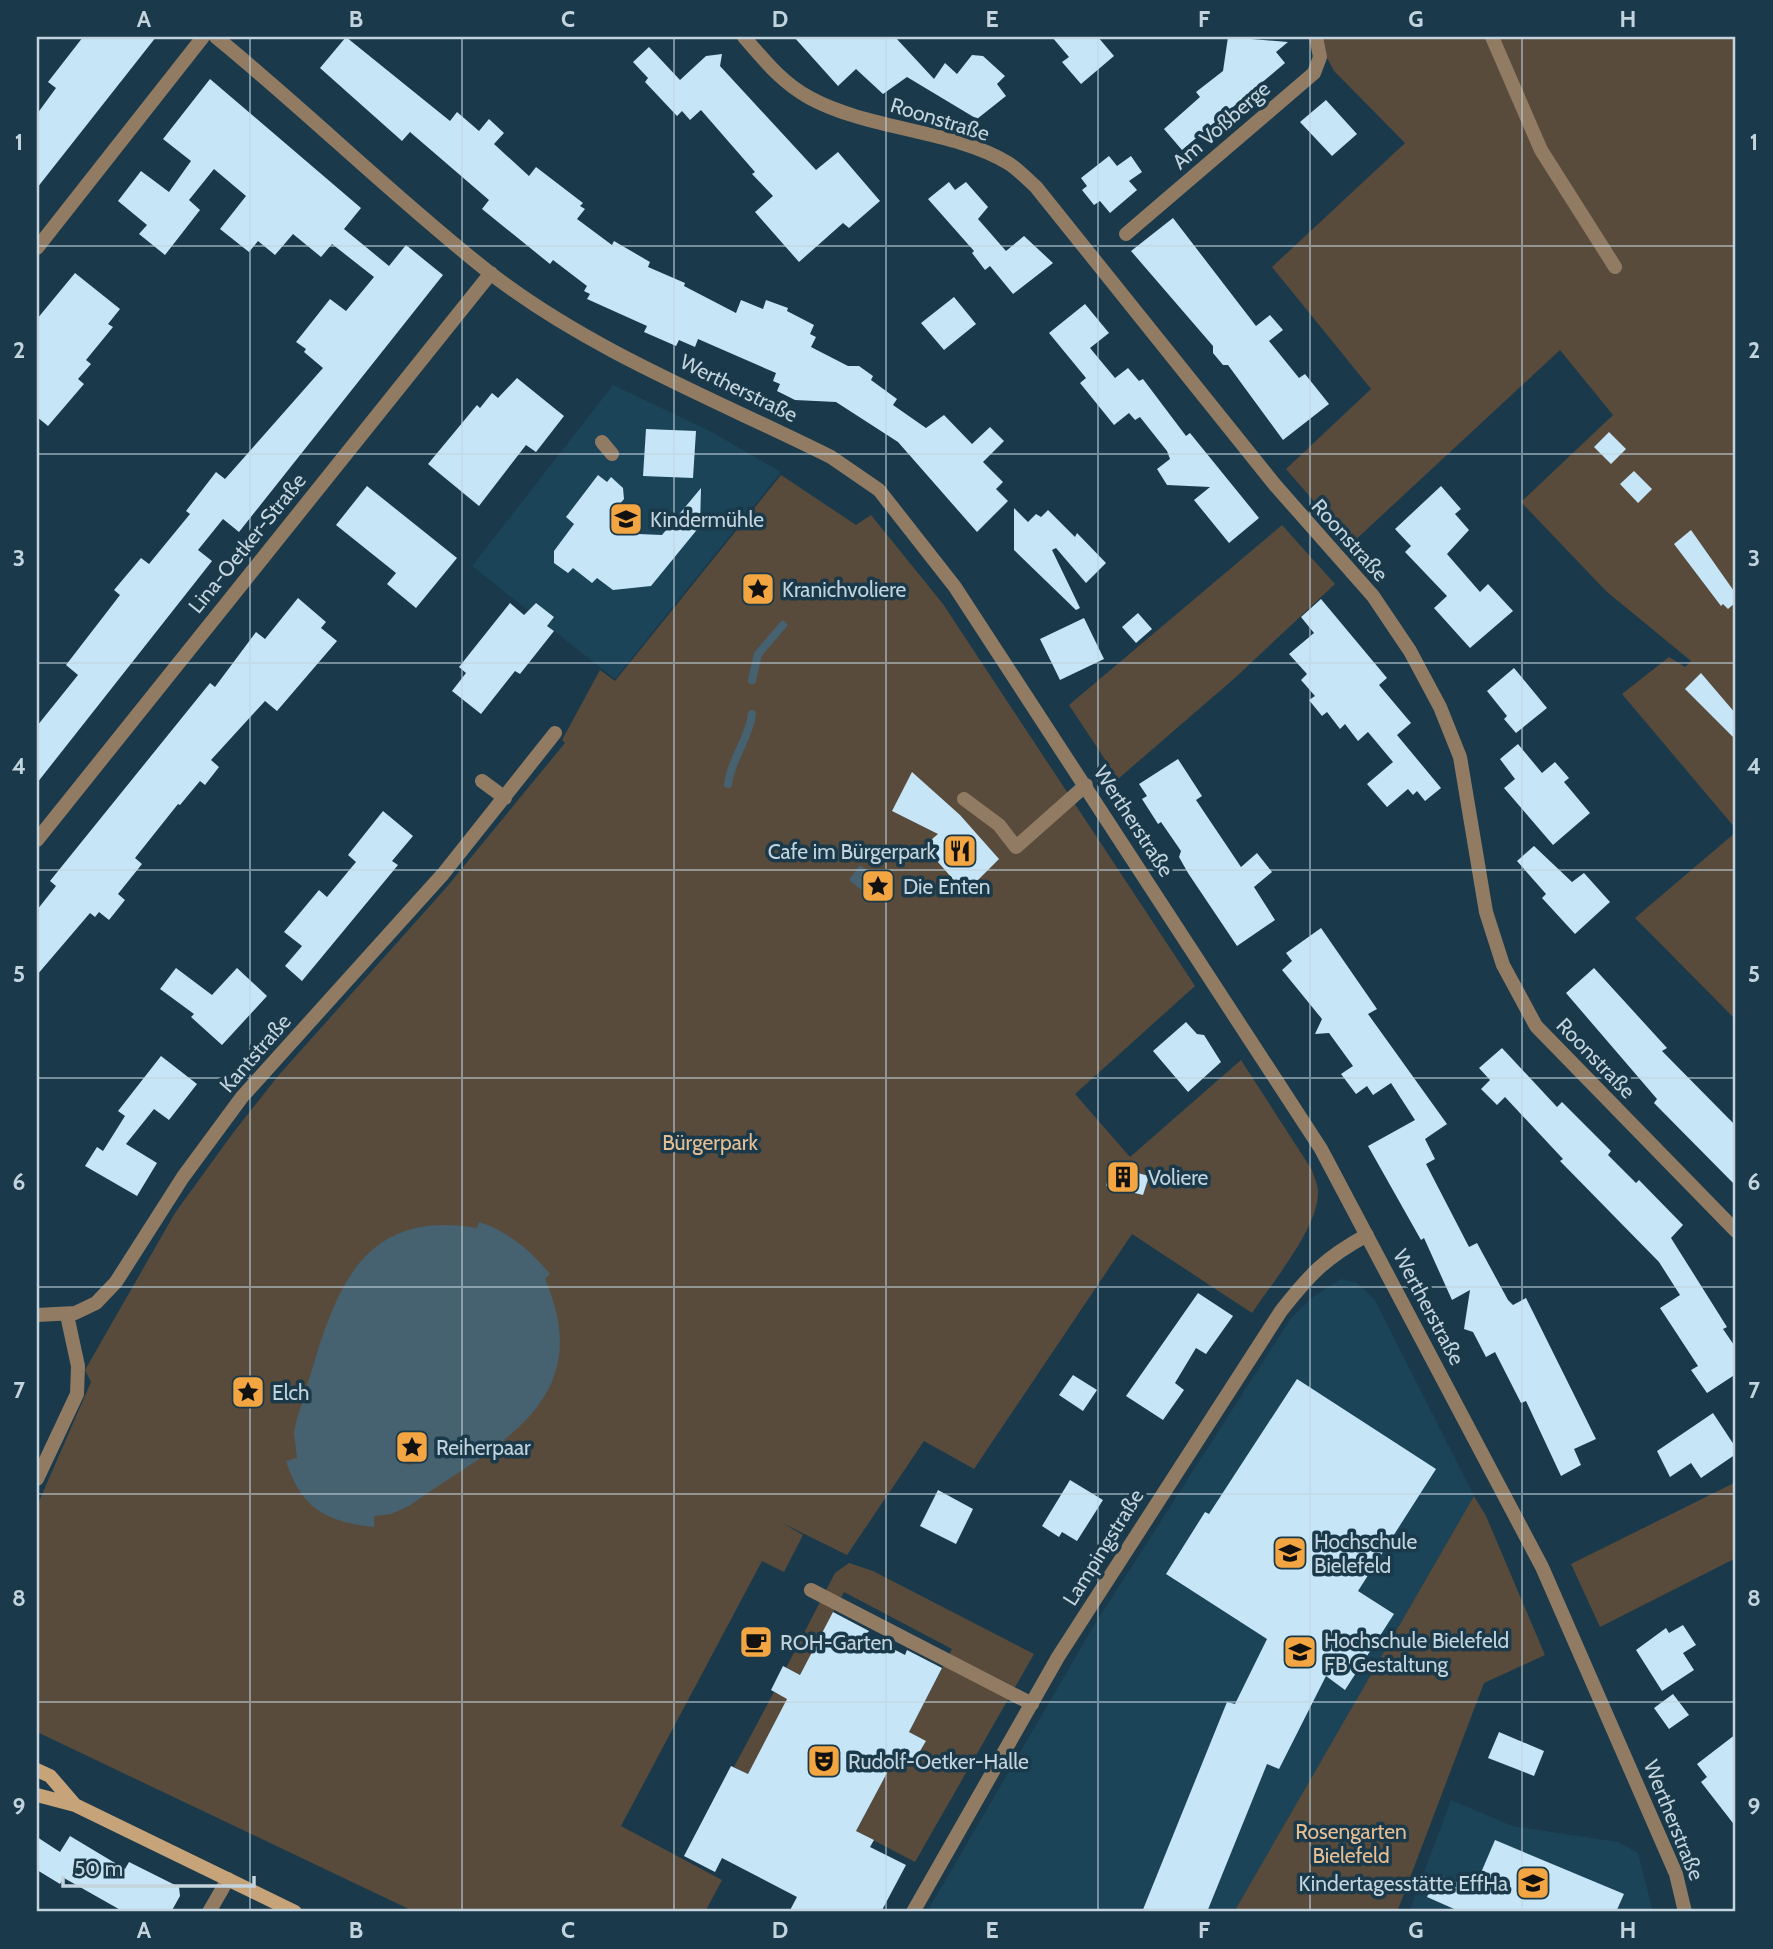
<svg xmlns="http://www.w3.org/2000/svg" width="1773" height="1949" font-family="Cabin,sans-serif">
<rect width="100%" height="100%" fill="#1a394a"/>
<!-- built -->
<path fill="#1c4459" d="M613 385 712 432 781 472 615 679 472 566Z
M1341 1279 1357 1283 1375 1300 1474 1496 1234 1912H927L1093 1627 1291 1318 1314 1296Z
M1451 1800 1512 1826 1618 1842 1638 1853 1653 1912H1409Z"/>
<!-- green -->
<path fill="#594b3c" d="M1316 37H1736V829L1622 694 1669 657 1685 667 1691 661 1606 591 1521 502 1613 415 1560 350 1351 544 1286 469 1371 389 1272 267 1405 143 1334 71Z
M781 475 856 525 871 515 943 604 1195 986 1075 1094 1130 1157 1241 1060 1312 1170C1314 1177 1318 1185 1318 1192 1319 1227 1272 1283 1252 1313L1132 1234 974 1469 924 1441 847 1555 782 1523 803 1535 784 1572 762 1561 621 1826 722 1880 705 1912H415L37 1732V1506L91 1382 85 1370 175 1213 233 1133 278 1076 445 889 565 743 562 740 600 670 615 681Z
M1282 525 1335 584 1236 677 1118 779 1069 705Z
M1736 832V1020L1635 918Z
M1736 1482V1558L1600 1627 1571 1564Z
M1474 1496 1486 1516 1545 1655 1484 1683 1397 1912H1234Z
M849 1563 873 1571 1034 1654 915 1862 856 1831 896 1756 913 1765 926 1741 909 1732 952 1649 844 1592 800 1675 786 1668 835 1573Z
M774 1692 788 1699 748 1774 734 1767Z"/>
<!-- water -->
<path fill="#466271" fill-rule="evenodd" d="M860 865 885 885 873 899 849 880Z
M479 1222C509 1232 530 1250 550 1274L545 1279C599 1403 495 1445 409 1506L391 1514 374 1516V1527C326 1522 301 1508 286 1461L297 1458 294 1432 297 1419C329 1321 343 1205 477 1228ZM409 1440 419 1446 421 1452 414 1464 408 1465 397 1458 398 1445Z"/>
<g fill="none" stroke-linecap="round" stroke-linejoin="round">
<!-- stream -->
<path stroke="#466271" stroke-width="8" d="M752 680 758 654 783 625
M728 784C731 759 749 739 752 714"/>
</g>
<!-- building -->
<path fill="#c6e5f7" d="M83 37H156L37 188V114L56 88 48 82Z
M346 37 450 121 457 112 479 131 489 119 504 133 494 144 529 176 536 167 583 203 580 206 585 209 577 219 612 245 614 241 650 262 648 267 685 283 684 286 736 313 741 300 763 309 766 300 788 308 787 311 814 325 810 334 816 337 811 347 848 366H859L873 376 871 380 897 399 893 405 926 428 944 415 972 444 990 427 1004 441 983 462 1003 482 996 489 1008 501 977 532 898 442 836 402 795 400 777 391 780 384 773 381 776 373 698 339 695 347 679 340 676 346 644 332 647 326 587 299 590 294 584 291 587 286 553 260 550 264 482 209 489 200 410 132 402 141 320 68Z
M794 37H895L934 79 945 63 957 74 972 55 983 56 1005 76 997 84 1006 96 977 119 907 77 883 94 856 69 838 86Z
M1052 37H1098L1114 56 1081 84 1062 62 1069 57Z
M1228 37 1288 42 1276 52 1285 63 1182 150 1164 129 1200 97 1196 92 1223 71Z
M649 47 680 80 706 56 722 54 720 66 816 170 838 152 880 201 849 228 843 223 799 262 755 212 773 196 752 174 755 172 701 110 690 120 682 111 677 116 645 82 648 78 633 62Z
M210 79 361 208 344 229 389 266 406 245 443 275 239 532 223 519 198 550 212 561 37 783V726L78 675 66 665 120 595 114 590 141 558 149 564 190 514 186 511 216 472 225 479 323 368 304 352 306 349 296 342 330 299 346 311 374 277 332 244 321 257 293 234 275 255 258 241 249 252 220 229 246 196 214 169 189 200 200 210 165 255 139 234 147 225 118 201 141 171 169 192 191 161 163 139Z
M1326 100 1357 134 1332 156 1300 122Z
M1109 156 1117 166 1131 156 1142 172 1129 181 1137 190 1110 213 1100 201 1094 205 1082 190 1087 186 1081 178Z
M949 182 955 190 966 182 988 207 978 219 1006 251 1024 236 1053 263 1013 294 990 266 985 270 972 253 974 251 928 199Z
M1173 218 1256 326 1270 315 1283 330 1269 341 1299 378 1305 374 1329 404 1283 440 1228 365H1223L1213 353V346L1131 251Z
M75 273 120 309 108 324 113 327 86 360 91 364 78 379 84 384 48 426 37 417V319Z
M954 297 976 324 944 350 921 323Z
M1085 304 1109 333 1090 348 1115 378 1128 368 1139 381 1143 379 1186 436 1190 433 1259 518 1229 543 1194 500 1210 487 1167 485 1157 469 1170 459 1167 451 1140 417 1135 420 1129 413 1114 425 1080 383 1086 378 1049 333Z
M517 378 564 416 536 452 526 445 479 506 428 464 477 405 480 408 492 393 498 398Z
M646 429 696 431 693 478 643 476Z
M1609 432 1626 449 1611 464 1594 447Z
M1634 471 1652 489 1638 503 1620 484Z
M598 475 607 482 611 477 623 488 624 499 612 513 638 534 662 535 701 488 700 526 651 586 613 590 597 578 592 583 573 568 568 573 554 563V551L574 524 566 517Z
M367 486 457 558 416 608 387 584 396 573 336 525Z
M1441 486 1461 509 1455 514 1469 530 1447 554 1480 592 1488 584 1513 611 1470 648 1434 608 1447 596 1405 552 1411 546 1395 529Z
M1014 508 1028 522 1036 514 1041 517 1048 510 1075 537 1077 533 1106 563 1086 583 1056 548 1052 550 1080 608 1076 610 1014 550Z
M1691 530 1736 594V602L1728 609 1723 604 1721 606 1674 544Z
M298 598 326 622 321 628 337 641 277 711 265 701 211 760 219 767 205 785 200 781 180 805 178 804 135 858 142 864 118 894 125 900 109 920 99 912 95 917 90 913 37 975V910L56 886 50 881 210 683 215 687 256 632 265 639Z
M1321 599 1387 678 1379 685 1411 723 1397 735 1441 788 1425 801 1417 791 1413 795 1408 789 1387 807 1367 784 1393 762 1368 732 1358 741 1345 724 1340 729 1327 712 1322 716 1309 700 1315 696 1301 680 1307 674 1289 654 1314 633 1301 617Z
M510 603 524 615 536 603 554 617 547 626 554 631 520 674 515 671 481 714 452 691 466 673 459 667Z
M1138 613 1152 629 1136 643 1122 627Z
M1084 618 1104 659 1060 680 1040 639Z
M1514 668 1547 708 1516 733 1504 719 1507 716 1487 691Z
M1701 673 1736 714V740L1685 689Z
M1518 744 1542 773 1555 762 1569 778 1564 782 1590 813 1553 845 1504 788 1515 779 1500 759Z
M1178 759 1202 796 1196 800 1241 867 1257 853 1272 872 1254 887 1275 920 1237 946 1188 873 1179 857 1181 851 1161 822 1158 824 1142 799 1147 796 1139 784Z
M912 772 960 815 999 859 965 893 924 846 938 834 892 811Z
M383 811 413 836 392 861 398 865 302 981 285 966 302 946 284 932 319 890 327 897 356 862 348 855Z
M1534 846 1572 882 1584 873 1610 902 1575 934 1542 898 1546 894 1517 861Z
M1321 928 1377 1009 1368 1014 1447 1124 1425 1139 1435 1159 1426 1164 1469 1247 1477 1243 1508 1300 1513 1305 1526 1298 1596 1439 1574 1449 1581 1465 1561 1476 1526 1401 1521 1403 1495 1352 1486 1357 1473 1332 1464 1329 1470 1290 1452 1300 1424 1238 1421 1240 1368 1146 1415 1120 1391 1083 1373 1095 1367 1086 1356 1094 1341 1074 1353 1066 1329 1033 1315 1034 1322 1019 1282 970 1292 961 1286 953Z
M176 968 212 995 237 968 267 996 222 1045 191 1017 194 1014 160 989Z
M1594 968 1667 1048 1662 1051 1736 1126V1186L1654 1103 1657 1099 1566 993Z
M1186 1022 1197 1034 1204 1035 1221 1062 1188 1092 1153 1051Z
M1502 1048 1557 1107 1562 1102 1611 1151 1608 1155 1636 1183 1639 1180 1683 1225 1671 1238 1727 1327 1723 1329 1736 1348V1374L1707 1393 1691 1370 1698 1366 1660 1308 1680 1295 1659 1262 1560 1161 1563 1159 1505 1097 1497 1105 1481 1089 1490 1080 1479 1068Z
M161 1056 197 1084 169 1120 154 1109 126 1144 157 1163 137 1196 85 1166 97 1147 103 1151 125 1116 118 1111Z
M1111 1166 1149 1176 1143 1195 1106 1186Z
M1198 1293 1233 1316 1206 1354 1196 1348 1175 1383 1184 1390 1163 1420 1126 1396Z
M1073 1375 1097 1390 1083 1411 1059 1395Z
M1297 1379 1436 1469 1358 1591 1394 1614 1345 1690 1326 1676 1279 1769 1267 1764 1207 1912H1142L1227 1702 1235 1704 1267 1639 1166 1574 1205 1512 1209 1514Z
M1713 1413 1736 1448V1454L1701 1478 1691 1463 1670 1477 1657 1451Z
M1070 1480 1103 1500 1077 1541 1062 1532 1059 1537 1042 1526Z
M938 1490 973 1509 956 1544 920 1526Z
M833 1612 869 1631 866 1635 905 1655 907 1650 942 1668 909 1732 926 1741 919 1753 913 1765 896 1756 856 1831 874 1840 870 1847 906 1865 881 1912H789L797 1897 722 1858 715 1872 684 1856 731 1766 748 1774 787 1699 771 1690 783 1666 800 1675Z
M1683 1625 1696 1645 1683 1653 1694 1670 1662 1691 1636 1650 1666 1628 1669 1633Z
M1673 1694 1689 1715 1669 1729 1654 1708Z
M1499 1732 1544 1751 1534 1776 1488 1758Z
M1736 1734V1827L1701 1782 1707 1777 1697 1764Z
M70 1836 125 1869 129 1862 179 1887 180 1896 171 1912H124L64 1878 60 1884 37 1870V1837L60 1852Z
M1495 1840 1624 1894 1616 1912H1461L1427 1897 1437 1874 1474 1889Z"/>
<g fill="none" stroke-linecap="round" stroke-linejoin="round">
<!-- lane -->
<path stroke="#927b63" stroke-width="14" d="M1492 37 1541 150 1615 267
M602 442 612 454
M964 799 999 825 1016 847 1086 785
M37 1479 77 1394 78 1366 67 1315
M811 1590 1032 1704"/>
<!-- street -->
<path stroke="#927b63" stroke-width="14" d="M216 37C309 113 396 199 490 273 592 352 717 400 831 457L879 490 955 587 1321 1149 1542 1567 1676 1874 1685 1912
M744 37C764 60 782 83 810 98 869 130 954 130 1008 163 1018 169 1027 179 1036 187L1275 485 1373 596 1410 651 1440 707 1460 757 1486 912 1503 965 1536 1026 1736 1231
M1126 234 1314 73 1320 57 1316 37
M37 248 203 37
M482 781 505 798
M37 840 491 273
M37 1315 75 1313 96 1303 116 1282 183 1177 242 1097 443 874 555 733
M209 1912 228 1879
M913 1912 1058 1657 1281 1311C1310 1274 1325 1258 1367 1235"/>
<!-- secondary -->
<path stroke="#c7a37a" stroke-width="14" d="M37 1770 50 1776 75 1805
M37 1795 75 1805 295 1912"/>
</g>
<!-- grid -->
<path fill="none" stroke="#c3d4de" stroke-width="2" stroke-opacity="0.55" d="M250 37V1912M462 37V1912M674 37V1912M886 37V1912M1098 37V1912M1310 37V1912M1522 37V1912M37 246H1736M37 454H1736M37 663H1736M37 870H1736M37 1078H1736M37 1287H1736M37 1494H1736M37 1702H1736"/>
<!-- icons -->
<defs>
<symbol id="school-square" viewBox="-11 -11 22 22"><rect x="-9" y="-9" width="18" height="18" rx="4" fill="#f2a541" stroke="#1a394a"/><path d="M0-5L7-2L0 1L-7-2ZM-4 1L0 2.5L4 1V4Q0 6-4 4Z" fill="#111"/></symbol>
<symbol id="sight-square" viewBox="-11 -11 22 22"><rect x="-9" y="-9" width="18" height="18" rx="4" fill="#f2a541" stroke="#1a394a"/><path d="M0-6L1.8-2.2L6-1.7L2.9 1.2L3.7 5.4L0 3.3L-3.7 5.4L-2.9 1.2L-6-1.7L-1.8-2.2Z" fill="#111"/></symbol>
<symbol id="restaurant-square" viewBox="-11 -11 22 22"><rect x="-9" y="-9" width="18" height="18" rx="4" fill="#f2a541" stroke="#1a394a"/><path d="M-5-6h1v4h1v-4h1v4h1v-4h1v5L-1.5 .5V6h-2V.5L-5-1ZM5-6V6H3V1.5H1.5Q1.5-4 5-6Z" fill="#111"/></symbol>
<symbol id="building-square" viewBox="-11 -11 22 22"><rect x="-9" y="-9" width="18" height="18" rx="4" fill="#f2a541" stroke="#1a394a"/><path d="M-4-6H4V6H1V3H-1V6H-4ZM-2.5-4.3h1.7v1.8h-1.7ZM.8-4.3h1.7v1.8H.8ZM-2.5-1h1.7V.8h-1.7ZM.8-1h1.7V.8H.8Z" fill="#111"/></symbol>
<symbol id="university-square" viewBox="-11 -11 22 22"><rect x="-9" y="-9" width="18" height="18" rx="4" fill="#f2a541" stroke="#1a394a"/><path d="M0-5L7-2L0 1L-7-2ZM-4 1L0 2.5L4 1V4Q0 6-4 4Z" fill="#111"/></symbol>
<symbol id="cafe-square" viewBox="-11 -11 22 22"><rect x="-9" y="-9" width="18" height="18" rx="4" fill="#f2a541" stroke="#1a394a"/><path d="M-5.5-4.5H6V0H3Q3 3.5 0 3.5H-2.5Q-5.5 3.5-5.5 0ZM3-3.2v2h1.7v-2ZM-6 4.5H4V6H-6Z" fill="#111"/></symbol>
<symbol id="theatre-square" viewBox="-11 -11 22 22"><rect x="-9" y="-9" width="18" height="18" rx="4" fill="#f2a541" stroke="#1a394a"/><path d="M-5-5.5Q0-4 5-5.5V0Q5 5 0 6Q-5 5-5 0ZM-3.3-2.5H-1v1.5H-3.3ZM1-2.5H3.3v1.5H1ZM-2.8 1Q0 5.5 2.8 1Z" fill="#111"/></symbol>
</defs>
<g fill-rule="evenodd">
<use href="#school-square" x="607" y="500" width="38" height="38"/>
<use href="#sight-square" x="739" y="570" width="38" height="38"/>
<use href="#restaurant-square" x="941" y="832" width="38" height="38"/>
<use href="#sight-square" x="859" y="867" width="38" height="38"/>
<use href="#building-square" x="1104" y="1158" width="38" height="38"/>
<use href="#sight-square" x="229" y="1373" width="38" height="38"/>
<use href="#sight-square" x="393" y="1428" width="38" height="38"/>
<use href="#university-square" x="1271" y="1534" width="38" height="38"/>
<use href="#cafe-square" x="737" y="1623" width="38" height="38"/>
<use href="#university-square" x="1281" y="1633" width="38" height="38"/>
<use href="#theatre-square" x="805" y="1742" width="38" height="38"/>
<use href="#school-square" x="1514" y="1864" width="38" height="38"/>
</g>
<g text-anchor="middle" dominant-baseline="central" stroke-width="7" stroke-linejoin="round" paint-order="stroke">
<!-- street labels -->
<g font-size="21" fill="#c3d4de" stroke="#1a394a">
<text transform="translate(940 119) rotate(17)">Roonstraße</text>
<text transform="translate(1221 125) rotate(-41)">Am Voßberge</text>
<text transform="translate(739 388) rotate(26)">Wertherstraße</text>
<text transform="translate(1350 540) rotate(48)">Roonstraße</text>
<text transform="translate(247 543) rotate(-51)">Lina-Oetker-Straße</text>
<text transform="translate(1134 821) rotate(57)">Wertherstraße</text>
<text transform="translate(255 1053) rotate(-49)">Kantstraße</text>
<text transform="translate(1596 1058) rotate(46)">Roonstraße</text>
<text transform="translate(1429 1307) rotate(62)">Wertherstraße</text>
<text transform="translate(1103 1547) rotate(-58)">Lampingstraße</text>
<text transform="translate(1674 1820) rotate(68)">Wertherstraße</text>
</g>
<!-- poi labels -->
<g font-size="21" fill="#c3d4de" stroke="#1a394a" text-anchor="start">
<text x="650" y="519">Kindermühle</text>
<text x="782" y="589">Kranichvoliere</text>
<text x="936" y="851" text-anchor="end">Cafe im Bürgerpark</text>
<text x="903" y="886">Die Enten</text>
<text x="1148" y="1177">Voliere</text>
<text x="272" y="1392">Elch</text>
<text x="436" y="1447">Reiherpaar</text>
<text x="1314" y="1541">Hochschule<tspan x="1314" dy="24">Bielefeld</tspan></text>
<text x="1324" y="1640">Hochschule Bielefeld<tspan x="1324" dy="24">FB Gestaltung</tspan></text>
<text x="780" y="1642">ROH-Garten</text>
<text x="848" y="1761">Rudolf-Oetker-Halle</text>
<text x="1508" y="1883" text-anchor="end">Kindertagesstätte EffHa</text>
</g>
<!-- park labels -->
<g font-size="21" fill="#e5be93" stroke="#1a394a">
<text x="710" y="1142">Bürgerpark</text>
<text x="1351" y="1831">Rosengarten<tspan x="1351" dy="24">Bielefeld</tspan></text>
</g>
</g>
<!-- border -->
<rect width="1773" height="1949" fill="none" stroke="#1a394a" stroke-width="77"/>
<!-- scale -->
<path d="M63 1876v10h191v-10" fill="none" stroke="#c3d4de" stroke-width="3.5"/>
<text x="74" y="1876" font-size="21" fill="#c3d4de" stroke="#1a394a" stroke-width="5" paint-order="stroke">50 m</text>
<rect x="38" y="38" width="1696" height="1872" fill="none" stroke="#c3d4de" stroke-width="2.5"/>
<g font-size="23" text-anchor="middle" font-weight="bold" fill="#c3d4de">
<text x="144" y="27">A</text>
<text x="356" y="27">B</text>
<text x="568" y="27">C</text>
<text x="780" y="27">D</text>
<text x="992" y="27">E</text>
<text x="1204" y="27">F</text>
<text x="1416" y="27">G</text>
<text x="1628" y="27">H</text>
<text x="19" y="150">1</text>
<text x="1754" y="150">1</text>
<text x="19" y="358">2</text>
<text x="1754" y="358">2</text>
<text x="19" y="566">3</text>
<text x="1754" y="566">3</text>
<text x="19" y="774">4</text>
<text x="1754" y="774">4</text>
<text x="19" y="982">5</text>
<text x="1754" y="982">5</text>
<text x="19" y="1190">6</text>
<text x="1754" y="1190">6</text>
<text x="19" y="1398">7</text>
<text x="1754" y="1398">7</text>
<text x="19" y="1606">8</text>
<text x="1754" y="1606">8</text>
<text x="19" y="1814">9</text>
<text x="1754" y="1814">9</text>
<text x="144" y="1938">A</text>
<text x="356" y="1938">B</text>
<text x="568" y="1938">C</text>
<text x="780" y="1938">D</text>
<text x="992" y="1938">E</text>
<text x="1204" y="1938">F</text>
<text x="1416" y="1938">G</text>
<text x="1628" y="1938">H</text>
</g>
</svg>
